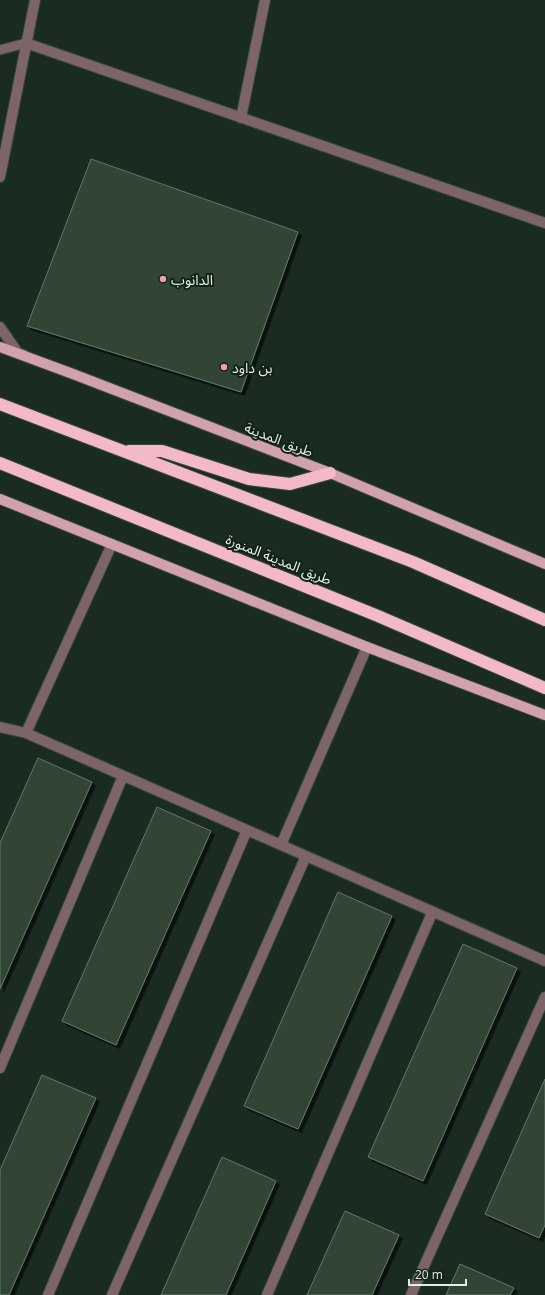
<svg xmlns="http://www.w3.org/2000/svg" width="545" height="1295" font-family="'Open Sans','Noto Sans Arabic',sans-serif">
<defs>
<filter id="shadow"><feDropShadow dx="3.5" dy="3.5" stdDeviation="0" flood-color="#0009"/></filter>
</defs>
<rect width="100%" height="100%" fill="#1a2c20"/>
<!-- building -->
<path fill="#314436" stroke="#637869" filter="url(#shadow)" d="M91 159 298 232 241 392 27 326Z
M38 758 92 782 0 989V843Z
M157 807 211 831 116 1045 62 1021Z
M338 892 392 916 298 1129 244 1106Z
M463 944 517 968 423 1181 368 1157Z
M42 1075 96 1098 9 1295H0V1170Z
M545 1079V1225L539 1238 485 1214Z
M222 1157 276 1181 226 1295H161Z
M345 1211 399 1235 372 1295H307Z
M460 1264 514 1288 510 1295H446Z"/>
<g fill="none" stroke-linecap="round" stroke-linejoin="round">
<defs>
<path id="lane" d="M0 50 26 43"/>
<path id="street" d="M26 43 545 223
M241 118 265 0
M0 177 35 0
M0 327 18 353 24 355
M112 544 26 733 545 961
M0 727 26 733
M281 845 367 647
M0 1068 123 776
M48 1295 247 830
M112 1295 306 856
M267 1295 432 913
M411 1295 545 997"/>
<path id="primary" d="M0 347 73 374 330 473 545 564
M0 499 367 647 545 715"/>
<path id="highway" d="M0 404 413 562 545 620
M129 451H162L249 479 290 484 330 473
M0 463 378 616 545 688"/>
</defs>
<!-- lane casing -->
<use href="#lane" stroke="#36473c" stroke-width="11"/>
<!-- street casing -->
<use href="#street" stroke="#36473c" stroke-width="12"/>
<!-- primary casing -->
<use href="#primary" stroke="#36473c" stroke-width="12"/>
<!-- highway casing -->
<use href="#highway" stroke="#36473c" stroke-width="14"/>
<!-- lane -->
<use href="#lane" stroke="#7c646a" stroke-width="9"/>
<!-- street -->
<use href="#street" stroke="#7c646a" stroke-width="10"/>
<!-- primary -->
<use href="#primary" stroke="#d1a1ad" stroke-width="10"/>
<!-- highway -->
<use href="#highway" stroke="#f3b9c8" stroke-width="12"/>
</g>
<!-- markers -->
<g fill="#f19ab2" stroke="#112217" stroke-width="1.5">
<circle cx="163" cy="279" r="4"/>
<circle cx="224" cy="367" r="4"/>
</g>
<g text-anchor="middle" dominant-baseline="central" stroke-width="4" stroke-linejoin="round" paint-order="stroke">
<!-- poi labels -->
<g font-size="14" fill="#e2eee5" stroke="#112217" text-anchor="start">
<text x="171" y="279">الدانوب</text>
<text x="232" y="367">بن داود</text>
</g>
<!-- street labels -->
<g font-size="14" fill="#e2eee5" stroke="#112217">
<text transform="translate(279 439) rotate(21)">طريق المدينة</text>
<text transform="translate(279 559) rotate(22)">طريق المدينة المنورة</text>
</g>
</g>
<!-- scale -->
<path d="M409 1279v6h57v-6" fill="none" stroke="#e2eee5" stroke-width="2"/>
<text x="415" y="1279" font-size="12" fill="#e2eee5" stroke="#112217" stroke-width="3" paint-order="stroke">20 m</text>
</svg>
